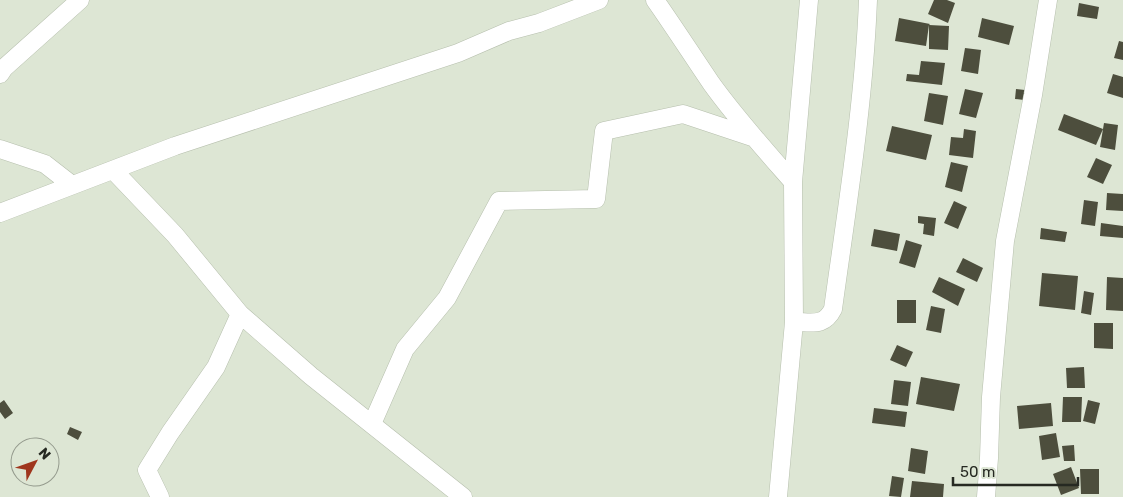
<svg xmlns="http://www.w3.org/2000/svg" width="1123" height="497" font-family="Rubik,sans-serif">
<rect width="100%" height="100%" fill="#dde6d4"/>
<!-- building -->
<path fill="#4d4e3d" d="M934 0H947L955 3 948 23 928 14Z
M1079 3 1099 7 1097 19 1077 16Z
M899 18 930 24 929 25 949 26 948 50 929 49V25L926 46 895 41Z
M982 18 1014 26 1009 45 978 37Z
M1119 41 1123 42V60L1114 58Z
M965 48 981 50 978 74 961 71Z
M921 61 945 63 942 85 906 81 907 74 919 75Z
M1113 74 1123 77V98L1107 93Z
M965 89 983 93 976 118 959 114Z
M1016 89 1025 90 1024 100 1015 99Z
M929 93 948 96 943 125 924 121Z
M1064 114 1103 129 1096 145 1058 130Z
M1104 123 1118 125 1115 150 1100 147Z
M892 126 932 135 926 160 886 151Z
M964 129 976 131 973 158 949 155 951 137 963 138Z
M1096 158 1112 165 1103 184 1087 177Z
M951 162 968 166 962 192 945 187Z
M1107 193 1123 194V211L1106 210Z
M1084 200 1098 202 1095 226 1081 224Z
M954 201 967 207 958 229 944 223Z
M918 216 936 218 934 236 923 234 924 224 918 223Z
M1101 223 1123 226V238L1100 236Z
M1041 228 1067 232 1065 242 1040 239Z
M874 229 900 234 897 251 871 246Z
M906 240 922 245 915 268 899 263Z
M963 258 983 268 977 282 956 272Z
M1042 273 1078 276 1075 310 1039 306Z
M939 277 965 289 958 306 932 292Z
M1107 277 1123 278V311L1106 310Z
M1084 291 1094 293 1091 315 1081 313Z
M897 300H916V323H897Z
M931 306 945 309 941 333 926 330Z
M1094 323H1113V349L1094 348Z
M897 345 913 352 906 367 890 360Z
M1084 367 1085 388H1067L1066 368Z
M921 377 960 384 954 411 916 404Z
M894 380 911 382 908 406 891 404Z
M1063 397H1082L1081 422H1062Z
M4 400 13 413 5 419 0 412V403Z
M1088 400 1100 403 1095 424 1083 421Z
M1051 403 1053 426 1019 429 1017 406Z
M874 408 907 412 905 427 872 423Z
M70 427 82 432 78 440 67 434Z
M1056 433 1060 457 1042 460 1039 436Z
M1074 445 1075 461H1064L1062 446Z
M911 448 928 451 925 474 908 471Z
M1071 467 1079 488 1061 495 1053 474Z
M1080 469H1099V494H1081Z
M892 476 904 478 901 497 889 496Z
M912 481 944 484 943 497H910Z"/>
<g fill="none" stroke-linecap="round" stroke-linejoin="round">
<defs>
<path id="minor" d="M655 0C674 27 692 55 711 83 736 118 765 150 793 182
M0 74 4 68 80 0
M0 149 45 164 72 185
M113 170 175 235 240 314 311 376 463 497
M0 213 175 146 458 53 509 31 539 23 599 0
M794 322C812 322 824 327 833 309 847 207 864 103 868 0
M372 424 405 349 447 298 499 201 596 199 604 131 683 114 755 138
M160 497 147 470 170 433 216 367 240 314
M778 497 794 322 793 182 809 0
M986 497 989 458 991 397 1005 241 1033 95 1048 0"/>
</defs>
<!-- minor casing -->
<use href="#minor" stroke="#b6bfad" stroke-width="19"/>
<!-- minor -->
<use href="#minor" stroke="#fff" stroke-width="18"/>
</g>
<!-- north arrow -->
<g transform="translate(35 462) rotate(49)"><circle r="24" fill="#dde6d4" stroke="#949a8d"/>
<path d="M0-4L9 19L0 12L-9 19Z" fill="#9f361d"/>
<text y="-8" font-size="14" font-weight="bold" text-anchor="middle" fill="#262922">N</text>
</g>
<!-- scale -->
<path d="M953 477v8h125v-8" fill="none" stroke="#262922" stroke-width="2.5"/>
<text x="960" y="477" font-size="15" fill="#262922" stroke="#dde6d4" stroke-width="4" paint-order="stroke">50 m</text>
</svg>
